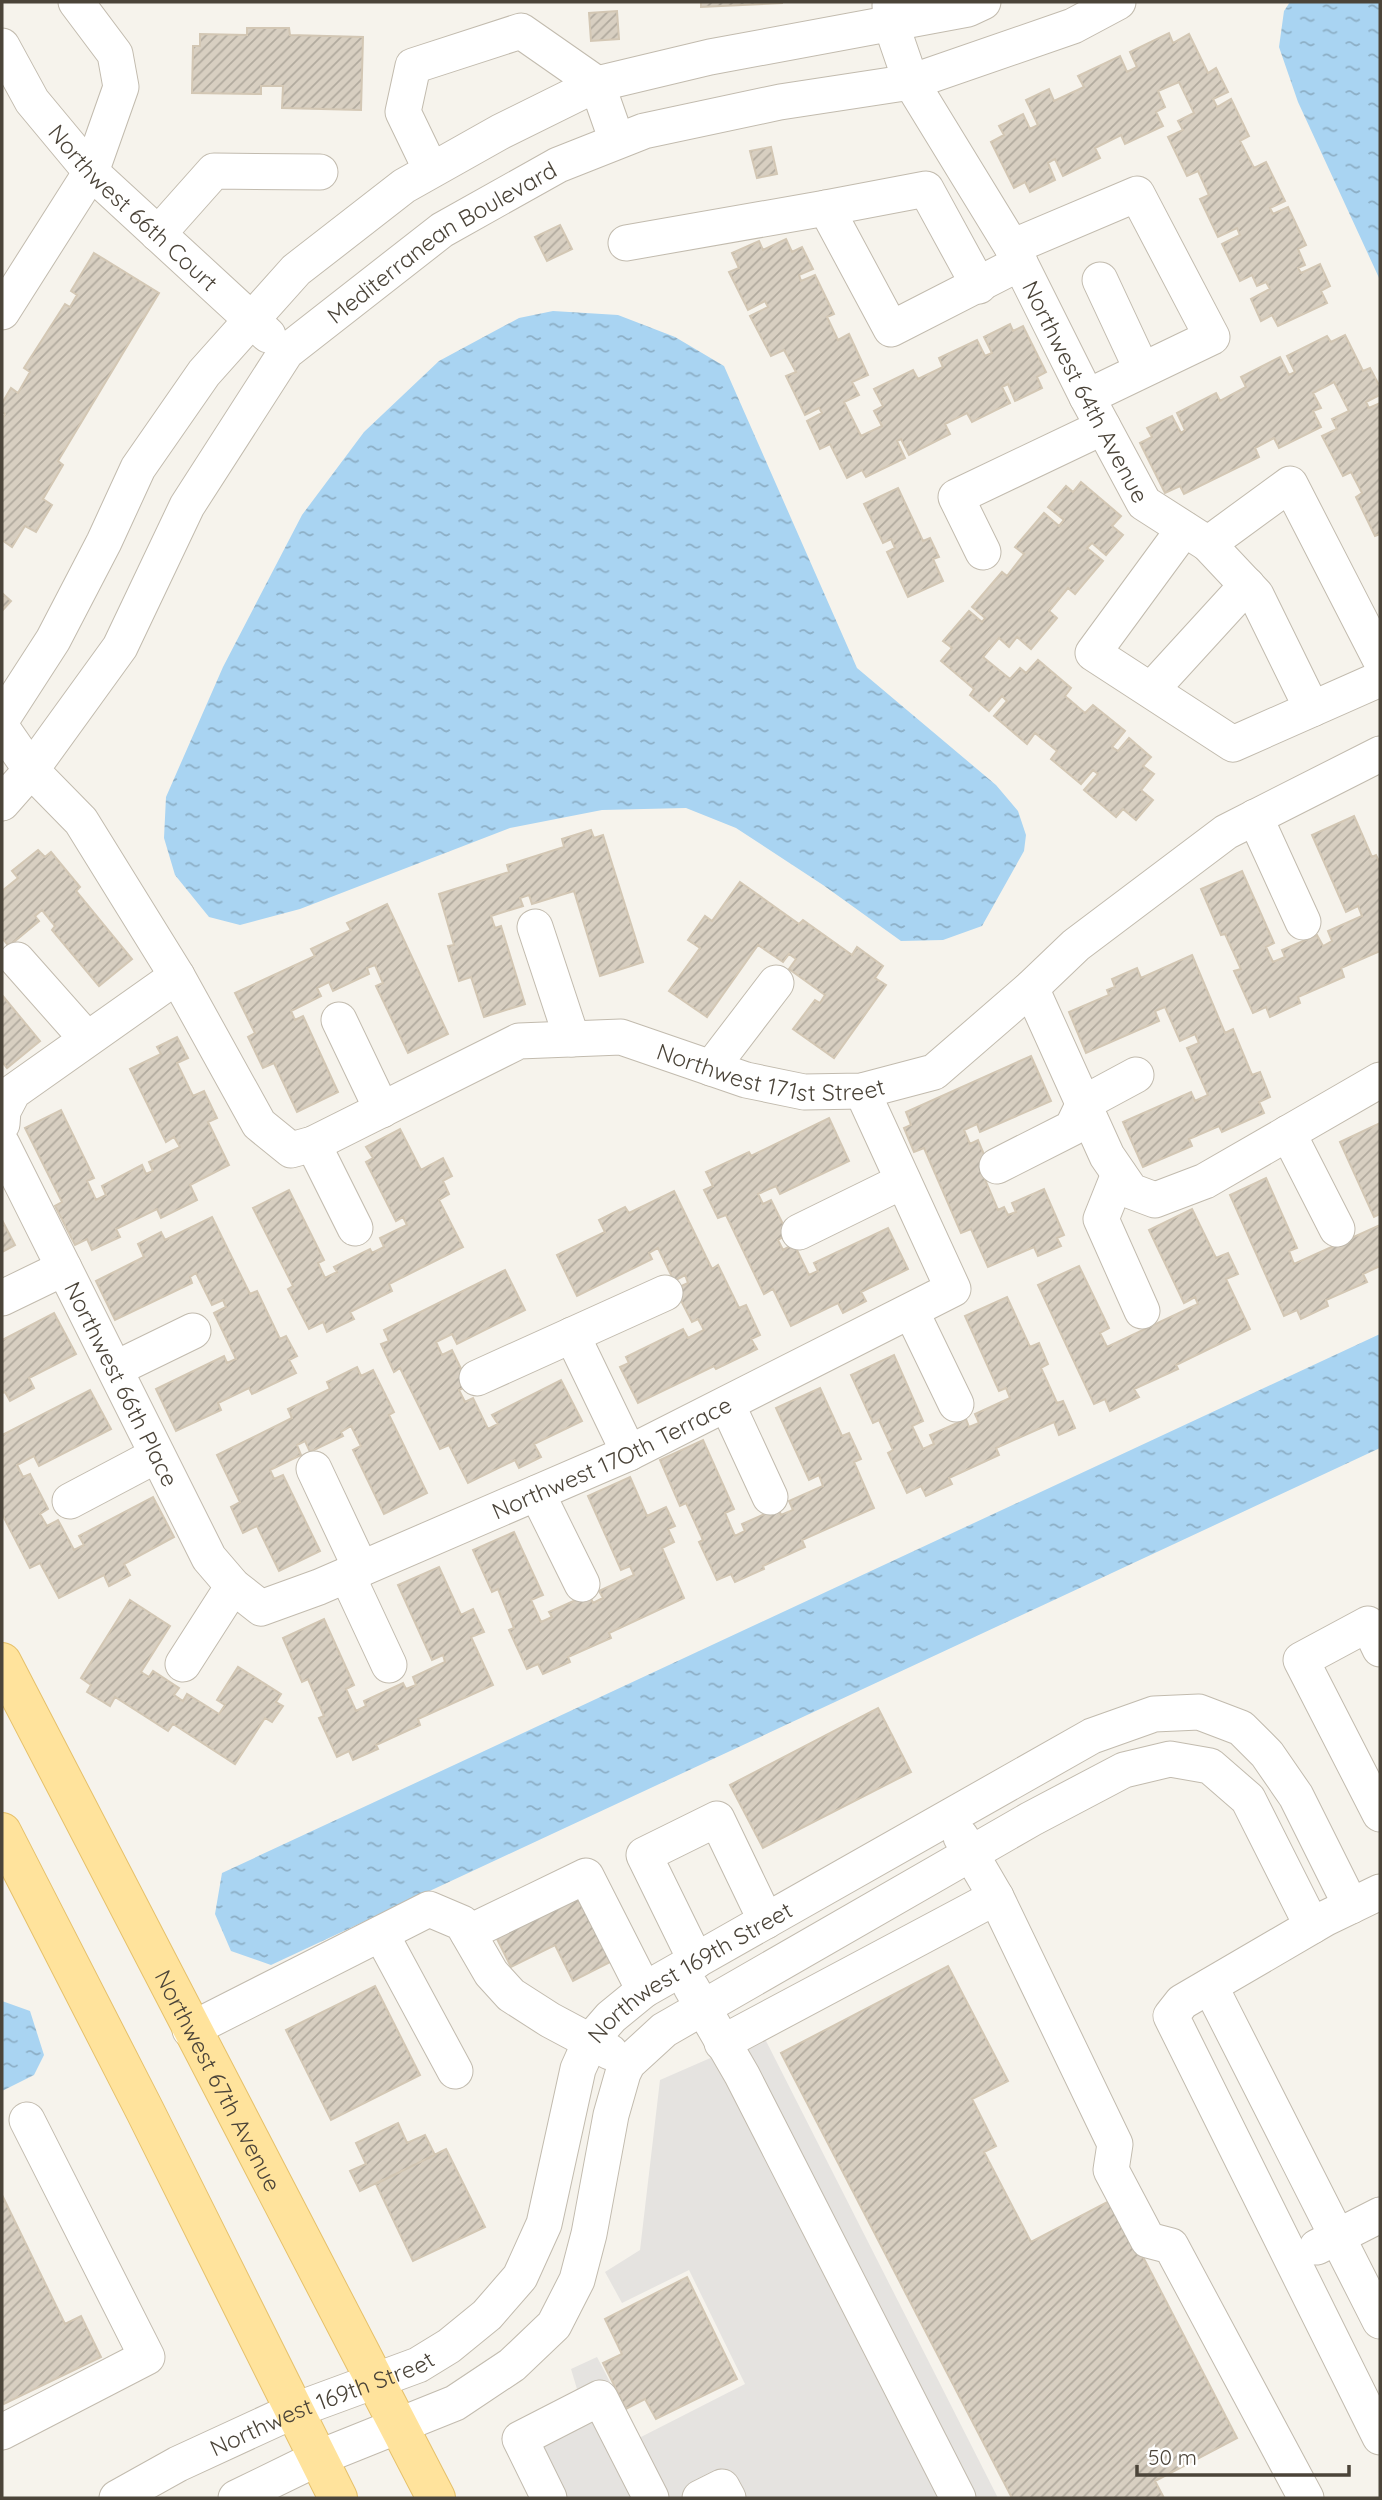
<svg xmlns="http://www.w3.org/2000/svg" width="1382" height="2500" font-family="Quicksand,sans-serif">
<defs>
<pattern id="water-ripples" width="26" height="14" patternUnits="userSpaceOnUse" patternTransform="scale(1.75)"><rect width="26" height="14" fill="#a9d4f2"/><path d="M2 4q2-2 4 0t4 0M15 11q2-2 4 0t4 0" fill="none" stroke="#8caec5"/></pattern>
<pattern id="building-hatch" width="6" height="6" patternUnits="userSpaceOnUse" patternTransform="scale(1.75)"><rect width="6" height="6" fill="#d8cfc1"/><path d="M-1 1l2-2M0 6l6-6M5 7l2-2" fill="none" stroke="#b1aa9e"/></pattern>
</defs>
<rect width="100%" height="100%" fill="#f6f3ec"/>
<!-- parking -->
<path fill="#e5e3e0" d="M763 2035 998 2498H532L501 2438 556 2408 577 2389 571 2369 597 2357 639 2438 745 2384 689 2270 622 2303 605 2272 640 2250 660 2080Z"/>
<!-- water -->
<path fill="url(#water-ripples)" d="M1290 2H1380V280L1298 102 1279 47 1284 11Z
M553 311 618 315 675 337 724 366 857 668 996 785 1018 811 1026 835 1024 851 982 926 943 940 901 941 823 885 736 828 686 808 602 810 510 828 300 909 240 925 209 917 175 875 164 838 166 797 223 667 302 515 364 432 439 361 519 318Z
M1380 1334V1448L271 1965 231 1951 215 1914 222 1873Z
M2 2001 30 2011 44 2055 34 2075 2 2091Z"/>
<!-- building -->
<path fill="url(#building-hatch)" stroke="#d3c7b4" stroke-width="2" d="M701 2H782V3L701 7Z
M617 11 619 39 591 41 589 13Z
M247 28H289L290 35 363 37 361 110 282 108 283 86H261V94L192 93 193 46H200V34L247 35Z
M1169 33 1173 43 1189 34 1208 73 1216 68 1228 92 1213 99 1217 107 1231 99 1249 136 1240 141 1254 168 1266 162 1285 201 1270 208 1273 214 1288 207 1306 245 1298 249 1305 265 1298 268 1301 273 1320 264 1330 286 1321 291 1327 303 1278 326 1272 315 1261 321 1251 299 1270 289 1266 282 1257 286 1252 275 1240 281 1222 244 1240 235 1237 228 1218 237 1200 199 1209 195 1198 171 1187 176 1168 137 1183 130 1178 121 1194 113 1179 82 1158 91 1165 107 1156 112 1163 126 1125 144 1121 135 1095 148 1100 158 1063 176 1055 159 1048 163 1055 180 1030 192 1025 182 1014 188 991 142 1004 135 999 126 1023 114 1030 129 1038 125 1026 100 1049 89 1054 101 1084 87 1078 76 1120 56 1127 72 1137 67 1130 52Z
M771 147 777 174 757 178 750 151Z
M560 225 572 249 547 261 535 237Z
M786 239 792 252 802 247 813 269 799 275 801 281 815 275 834 314 827 317 838 340 849 334 868 375 852 382 859 395 844 402 861 436 882 426 874 411 883 406 874 389 913 370 918 379 943 367 939 358 977 340 985 356 992 353 984 337 1010 324 1013 331 1023 326 1046 372 1037 377 1042 388 1015 401 1008 384 1002 387 1010 403 972 422 967 413 945 424 950 434 909 455 901 439 897 441 905 458 866 477 862 470 847 478 830 444 820 449 807 421 822 413 819 408 805 415 786 376 796 372 784 350 771 356 750 316 768 307 765 301 748 310 729 272 739 268 732 253 759 241 763 250Z
M94 253 159 293 58 461 63 465 43 499 52 505 36 532 25 526 12 547 2 540V419L5 414 2 412V403L11 388 18 393 30 372 24 368 65 304 70 307 77 295 71 291Z
M1345 335 1363 371 1370 368 1380 387V395L1366 402 1369 408 1380 403V534L1375 536 1356 497 1362 493 1351 472 1343 476 1322 436 1337 429 1332 419 1349 411 1334 382 1313 393 1321 408 1313 411 1321 427 1279 448 1274 438 1255 448 1259 457 1184 494 1180 486 1165 493 1140 443 1152 437 1147 428 1172 416 1181 433 1185 430 1177 413 1216 393 1220 401 1246 387 1241 377 1280 357 1289 375 1295 372 1287 356 1327 336 1331 342Z
M1081 482 1121 516 1112 526 1123 535 1106 555 1092 543 1087 548 1103 561 1075 594 1068 588 1049 611 1057 618 1031 649 1017 637 1009 647 999 638 983 657 1010 679 1020 668 1026 673 1038 660 1071 688 1065 696 1085 713 1093 705 1125 731 1112 747 1118 751 1129 738 1151 757 1143 766 1154 774 1141 790 1153 800 1136 820 1123 809 1116 817 1084 790 1098 774 1093 770 1081 784 1051 759 1057 751 1035 733 1027 744 994 716 1007 701 1002 696 989 711 970 695 974 689 941 661 952 648 943 641 969 611 982 622 985 618 972 607 1002 572 1007 576 1024 554 1015 547 1044 513 1059 526 1064 520 1048 507 1066 486 1073 492Z
M898 488 923 541 930 538 939 557 933 559 943 581 908 597 887 552 895 548 891 539 883 543 864 504Z
M2 593 11 601 2 611Z
M1354 816 1372 857 1376 855 1380 863V951L1341 968 1344 977 1298 997 1300 1003 1270 1017 1266 1007 1253 1013 1234 971 1241 969 1225 934 1221 935 1201 889 1242 871 1274 943 1266 947 1273 962 1285 957 1282 950 1317 935 1323 946 1332 941 1328 931 1362 916 1358 906 1346 912 1312 835Z
M591 830 594 838 603 835 643 962 600 976 574 891 532 904 529 895 520 898 523 906 491 916 495 928 501 926 525 1004 484 1017 471 977 459 981 448 946 454 945 439 894 509 872 507 865 564 847 562 839Z
M38 850 45 857 51 852 80 887 76 891 132 959 99 986 52 930 55 926 42 910 35 916 39 921 9 946 2 938V891L18 878 12 871Z
M740 882 799 924 803 920 852 955 857 947 883 966 875 978 886 985 834 1058 793 1029 815 1000 820 1003 825 995 789 969 796 959 789 954 783 962 758 945 707 1017 669 991 700 948 688 940 705 916 712 921Z
M387 904 448 1034 408 1053 376 986 383 983 375 965 367 968 369 974 333 991 329 982 317 988 321 996 291 1011 295 1020 303 1016 338 1092 297 1112 274 1063 263 1068 248 1037 255 1033 235 993 315 956 311 949 351 930 347 923Z
M1192 955 1225 1033 1233 1029 1252 1075 1260 1072 1270 1097 1259 1102 1264 1113 1222 1132 1219 1126 1189 1139 1192 1146 1143 1167 1123 1122 1191 1092 1195 1101 1208 1095 1187 1048 1199 1043 1195 1034 1180 1041 1165 1007 1155 1011 1159 1021 1086 1053 1069 1012 1109 995 1107 990 1115 987 1112 979 1137 968 1141 978Z
M2 995 40 1041 7 1068 2 1062Z
M177 1037 188 1058 177 1063 193 1096 204 1091 217 1118 208 1122 229 1165 190 1185 197 1200 161 1218 157 1209 116 1229 120 1237 92 1250 87 1239 75 1245 55 1206 62 1202 25 1128 61 1110 94 1178 87 1181 96 1200 106 1195 102 1186 142 1165 146 1174 153 1171 149 1162 180 1147 174 1137 166 1142 130 1069 161 1054 157 1047Z
M1031 1056 1051 1101 980 1132 977 1124 964 1130 970 1144 978 1140 991 1171 983 1175 998 1210 1004 1207 1008 1215 1016 1212 1012 1203 1044 1189 1064 1235 1057 1238 1061 1246 1038 1256 1034 1247 988 1267 971 1229 961 1233 924 1148 914 1152 904 1128 911 1125 906 1112Z
M829 1118 849 1161 780 1194 776 1186 758 1194 763 1204 771 1200 788 1234 778 1240 783 1250 794 1244 809 1275 818 1271 814 1263 888 1228 908 1269 861 1292 866 1301 843 1313 838 1303 791 1326 773 1289 764 1294 726 1215 718 1218 704 1190 713 1186 706 1172 749 1152 751 1156Z
M1380 1123V1214L1374 1217 1340 1142Z
M400 1129 421 1170 443 1158 452 1176 443 1181 449 1194 439 1200 463 1247 389 1284 392 1291 350 1312 354 1319 327 1332 323 1322 309 1329 288 1289 293 1286 253 1208 289 1190 324 1260 318 1263 325 1278 337 1272 334 1267 370 1249 372 1253 384 1247 380 1238 407 1225 403 1217 396 1221 366 1162 373 1158 366 1147Z
M1266 1178 1297 1248 1289 1251 1294 1264 1380 1225V1266L1363 1274 1367 1282 1326 1300 1328 1306 1301 1319 1297 1310 1284 1316 1230 1195Z
M674 1191 712 1269 718 1265 739 1308 746 1305 760 1335 751 1339 757 1349 716 1369 714 1366 638 1403 620 1367 629 1363 626 1357 683 1329 688 1338 704 1330 698 1319 692 1322 675 1289 688 1283 685 1275 674 1281 658 1248 649 1253 652 1259 577 1296 557 1255 605 1232 599 1220 625 1207 629 1213Z
M1192 1209 1216 1258 1228 1253 1238 1274 1226 1279 1250 1329 1176 1365 1178 1369 1134 1389 1139 1397 1110 1411 1105 1399 1094 1404 1038 1285 1079 1266 1109 1328 1100 1333 1107 1347 1198 1304 1195 1297 1184 1303 1149 1230Z
M212 1217 250 1294 257 1291 280 1339 286 1336 297 1356 289 1360 296 1373 252 1394 249 1388 218 1403 221 1410 176 1431 156 1389 224 1356 227 1363 236 1359 214 1313 226 1307 223 1300 212 1305 196 1273 190 1277 192 1283 115 1320 96 1281 144 1257 138 1244 161 1232 165 1240Z
M2 1220 15 1245 2 1252Z
M505 1270 525 1310 457 1344 452 1334 436 1342 442 1355 452 1350 469 1385 459 1390 465 1402 473 1398 488 1429 498 1424 492 1415 561 1380 582 1421 534 1444 541 1457 519 1468 515 1460 468 1483 449 1445 440 1449 400 1368 394 1372 381 1344 389 1341 384 1330Z
M1007 1297 1030 1347 1039 1343 1048 1364 1041 1368 1057 1403 1063 1401 1075 1428 1059 1435 1054 1422 996 1448 999 1455 949 1478 952 1484 926 1496 921 1486 907 1493 888 1453 893 1450 879 1420 873 1423 851 1375 894 1355 923 1421 912 1426 923 1449 934 1444 930 1435 966 1419 969 1427 979 1423 975 1414 1010 1398 1006 1388 999 1391 965 1316Z
M54 1313 76 1354 29 1378 34 1388 10 1401 5 1392 2 1393V1340Z
M357 1367 361 1376 373 1370 394 1412 389 1415 427 1493 384 1514 353 1450 361 1446 351 1426 341 1432 343 1436 310 1452 305 1441 297 1445 301 1455 270 1470 274 1479 283 1475 320 1551 279 1571 257 1526 243 1533 231 1507 240 1502 217 1455 292 1418 288 1409 330 1389 327 1382Z
M820 1388 842 1436 849 1433 861 1459 854 1462 874 1508 802 1540 805 1547 763 1566 764 1569 735 1582 731 1574 717 1580 699 1542 703 1540 686 1503 680 1506 660 1460 703 1440 734 1509 725 1513 735 1536 745 1531 742 1524 778 1508 781 1515 793 1510 789 1501 823 1486 819 1475 809 1480 776 1408Z
M90 1390 111 1429 39 1466 34 1456 17 1465 23 1477 30 1474 48 1509 40 1514 47 1526 58 1520 74 1550 84 1545 79 1536 153 1497 174 1537 124 1564 130 1575 109 1586 104 1575 59 1598 40 1563 30 1568 2 1514V1435Z
M630 1477 647 1516 666 1507 675 1526 668 1529 674 1542 662 1548 684 1598 609 1633 611 1638 568 1657 570 1662 543 1674 538 1664 527 1669 509 1630 514 1628 498 1589 492 1592 473 1550 514 1532 543 1595 531 1600 541 1622 552 1617 549 1612 589 1594 593 1603 603 1598 599 1591 634 1575 630 1566 621 1570 588 1496Z
M439 1567 461 1615 473 1609 484 1632 471 1637 493 1685 418 1719 420 1725 376 1745 378 1749 353 1760 349 1751 337 1757 319 1718 324 1716 308 1679 302 1682 283 1638 324 1619 354 1685 346 1689 356 1711 366 1706 364 1701 403 1683 406 1689 416 1685 413 1677 445 1662 443 1655 432 1660 398 1585Z
M130 1600 170 1626 141 1672 149 1677 153 1671 179 1688 174 1695 183 1701 187 1694 219 1714 225 1705 217 1700 238 1667 281 1694 276 1702 283 1706 272 1722 265 1718 235 1764 173 1724 168 1731 115 1697 110 1706 87 1692 91 1685 81 1678Z
M878 1708 911 1772 763 1848 730 1785Z
M581 1889 616 1959 573 1981 555 1945 511 1967 494 1933Z
M948 1966 1008 2081 972 2099 996 2146 984 2152 1031 2242 1113 2199 1237 2438 1155 2481 1164 2498H1012L781 2053Z
M375 1986 420 2075 331 2120 286 2030Z
M398 2123 407 2143 425 2135 435 2155 360 2191 350 2171 366 2164 356 2143Z
M446 2149 485 2227 413 2261 376 2184Z
M2 2195 65 2324 81 2316 101 2357 4 2404 2 2399Z
M687 2277 737 2379 656 2419 645 2399 626 2409 603 2363 622 2354 605 2319Z"/>
<g fill="none" stroke-linecap="round" stroke-linejoin="round">
<defs>
<g id="minor">
<path id="s1" d="M890 5 891 24 911 82 1012 247 1087 397 1144 503 1208 544 1290 484 1380 659"/>
<path id="s2" d="M2 46 32 101 91 172 268 335"/>
<path d="M431 170 403 112 413 66 521 31 597 84 617 141"/>
<path d="M826 208 926 189 979 286"/>
<path d="M158 234 214 171 320 172"/>
<path d="M626 243 826 208 891 329 1020 263"/>
<path d="M1012 247 1137 194 1212 337 1087 397"/>
<path d="M1100 280 1142 370"/>
<path d="M2 312 91 172 121 87 115 54 76 2"/>
<path d="M1184 529 1093 653 1233 744 1380 679"/>
<path d="M1208 544 1256 595 1312 709"/>
<path d="M983 552 956 497 1103 427"/>
<path d="M1151 690 1247 585"/>
<path d="M2 719 53 640 104 542 138 468 204 373 296 270 404 186 500 132 597 84 710 57 968 9 983 2"/>
<path id="s3" d="M2 728 31 770 81 821 177 976 259 1124 291 1150 313 1144 519 1041 621 1037 746 1080 804 1092 862 1091 934 1072 1031 988 1076 945 1226 832 1380 754"/>
<path id="s4" d="M2 803 31 770 120 647 187 506 286 352 442 230 558 165 644 131 780 102 911 82 1073 26 1118 2"/>
<path d="M1255 817 1303 922"/>
<path d="M535 927 572 1039"/>
<path d="M17 960 87 1039"/>
<path d="M1031 988 1107 1156 1131 1191 1155 1200 1205 1181 1380 1080"/>
<path d="M339 1020 382 1110"/>
<path d="M711 1068 776 983"/>
<path d="M2 1124 3 1111 13 1092 177 976"/>
<path d="M1288 1133 1337 1229"/>
<path id="s5" d="M2 1144 209 1558 233 1586 261 1608 319 1587 629 1453 953 1289 862 1091"/>
<path d="M313 1144 355 1228"/>
<path d="M997 1166 1072 1128 1084 1103 1136 1075"/>
<path d="M1119 1174 1101 1219 1142 1311"/>
<path d="M799 1232 903 1181"/>
<path d="M2 1298 64 1268"/>
<path d="M911 1311 956 1404"/>
<path d="M572 1335 629 1453"/>
<path d="M115 1369 193 1331"/>
<path d="M477 1378 665 1293"/>
<path d="M727 1404 770 1497"/>
<path d="M314 1469 361 1569"/>
<path d="M537 1493 582 1584"/>
<path d="M70 1501 157 1455"/>
<path d="M347 1575 389 1665"/>
<path d="M1380 1649 1368 1624 1301 1660 1380 1814"/>
<path d="M183 1664 233 1586"/>
<path d="M961 1837 996 1897 1115 2144 1111 2170 1148 2240 1171 2246 1306 2498"/>
<path d="M1380 1892 1326 1918 1182 2002 1171 2016 1380 2437"/>
<path d="M468 1933 586 1876 644 1990"/>
<path d="M381 1934 455 2071"/>
<path d="M696 1961 644 1855 717 1819 766 1921"/>
<path d="M1210 1986 1380 2321"/>
<path d="M691 1987 742 2075 958 2498"/>
<path d="M190 2030 429 1909 462 1923 491 1973 511 1995 550 2020 610 2052"/>
<path d="M722 2043 996 1897"/>
<path d="M1317 2247 1380 2215"/>
<path d="M2 2432 147 2357 27 2120"/>
<path id="s6" d="M117 2498 178 2464 293 2411 418 2365 449 2346 487 2315 520 2277 544 2224 578 2069 591 2040 611 2017 644 1990 1092 1736 1154 1714 1199 1712 1241 1728 1267 1754 1296 1796 1351 1906"/>
<path d="M236 2498 318 2458 455 2403 512 2365 554 2325 577 2280 589 2234 611 2115 623 2073 628 2063 664 2030 1031 1819 1124 1770 1170 1759 1210 1766 1248 1799 1312 1926"/>
<path d="M549 2498 520 2439 600 2398 651 2498"/>
<path d="M700 2498 722 2487 728 2498"/>
</g>
<g id="major">
<path id="s7" d="M2 1662C146 1942 291 2220 436 2498"/>
<path d="M2 1832 145 2111 338 2498"/>
</g>
</defs>
<!-- minor casing -->
<use href="#minor" stroke="#c2bbae" stroke-width="37"/>
<!-- major casing -->
<use href="#major" stroke="#e6c16a" stroke-width="40"/>
<!-- minor -->
<use href="#minor" stroke="#fff" stroke-width="35"/>
<!-- major -->
<use href="#major" stroke="#ffe39c" stroke-width="38"/>
</g>
<g text-anchor="middle" dominant-baseline="central" stroke-width="7" stroke-linejoin="round" paint-order="stroke">
<!-- street labels -->
<g font-size="23" fill="#4b4439" stroke="#fff">
<text stroke="none"><textPath href="#s2" startOffset="210">Northwest 66th Court</textPath></text>
<text stroke="none"><textPath href="#s4" startOffset="726">Mediterranean Boulevard</textPath></text>
<text stroke="none"><textPath href="#s1" startOffset="436">Northwest 64th Avenue</textPath></text>
<text stroke="none"><textPath href="#s3" startOffset="1026">Northwest 171st Street</textPath></text>
<text stroke="none"><textPath href="#s5" startOffset="268">Northwest 66th Place</textPath></text>
<text stroke="none"><textPath href="#s5" startOffset="917">Northwest 17Oth Terrace</textPath></text>
<text stroke="none"><textPath href="#s6" startOffset="835">Northwest 169th Street</textPath></text>
<text stroke="none"><textPath href="#s7" startOffset="471">Northwest 67th Avenue</textPath></text>
<text stroke="none"><textPath href="#s6" startOffset="226">Northwest 169th Street</textPath></text>
</g>
</g>
<!-- border -->
<rect width="1382" height="2500" fill="none" stroke="#4b4439" stroke-width="7"/>
<!-- scale -->
<path d="M1137 2465v10h212v-10" fill="none" stroke="#4b4439" stroke-width="3.5"/>
<text x="1148" y="2465" font-size="21" fill="#4b4439" stroke="#ffffff" stroke-width="5" paint-order="stroke">50 m</text>
</svg>
